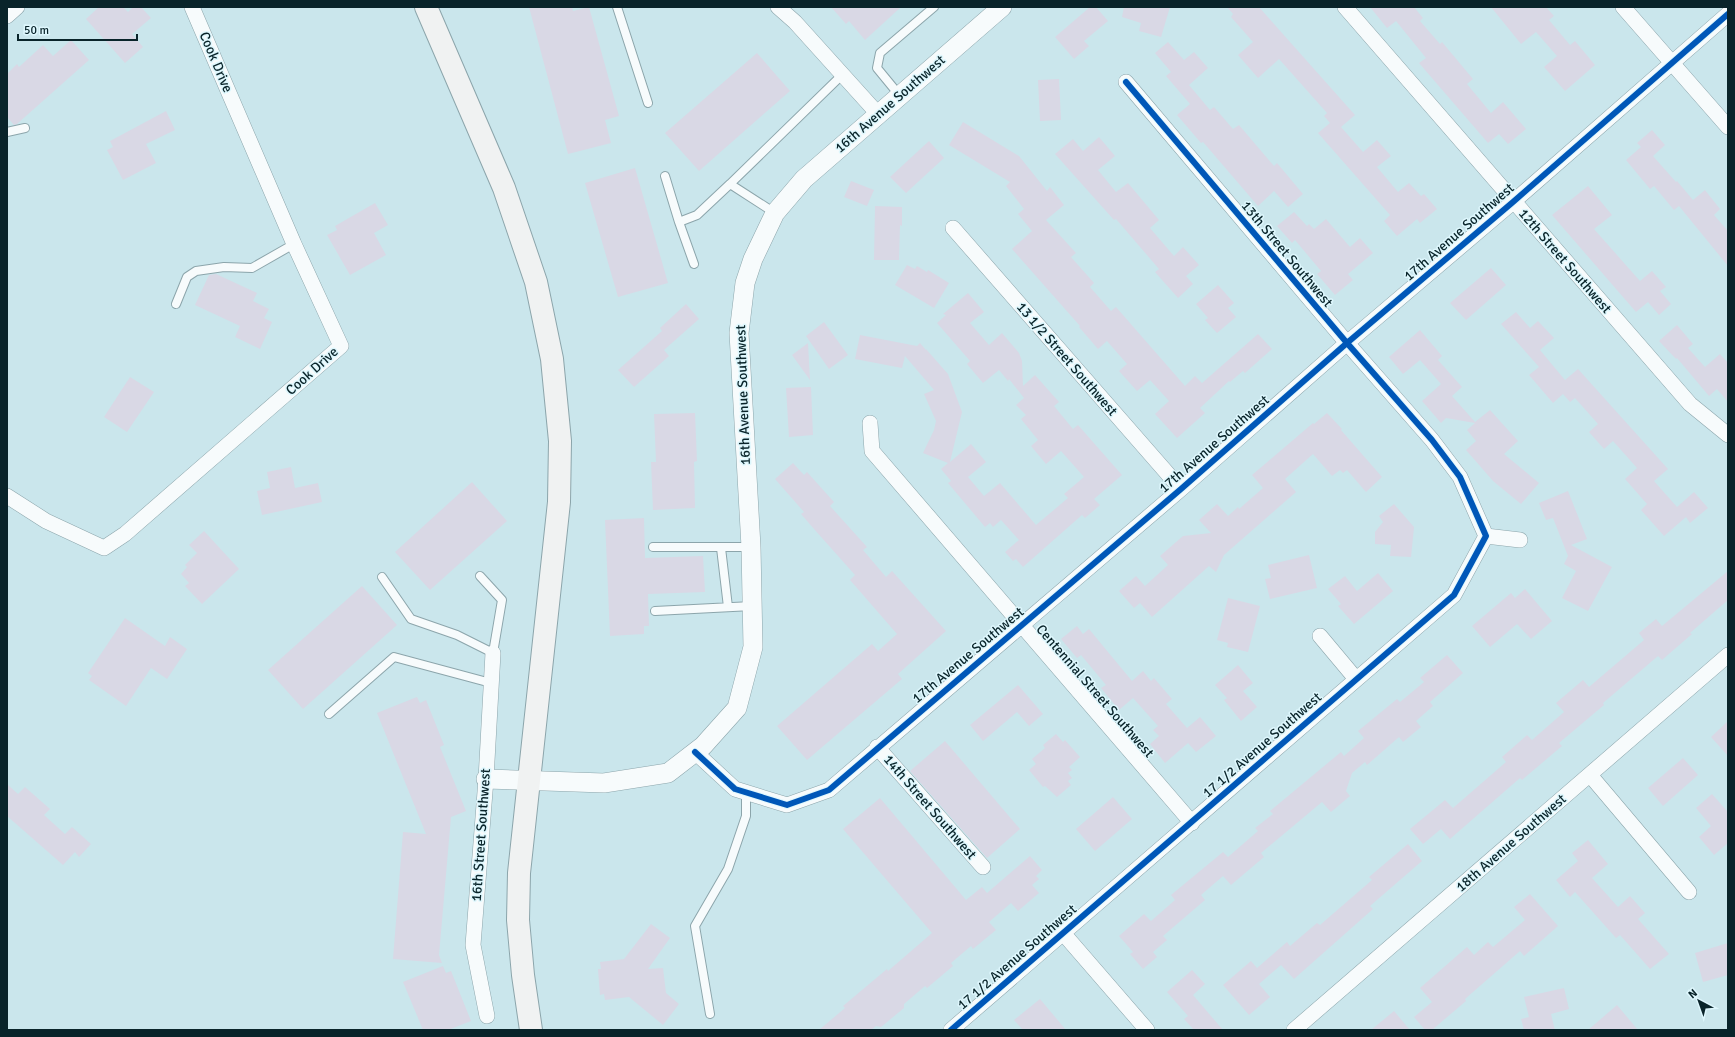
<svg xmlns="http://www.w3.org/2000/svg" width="1735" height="1037" font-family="Signika,sans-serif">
<rect width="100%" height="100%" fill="#cae6ec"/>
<!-- building -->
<path fill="#d9d8e5" d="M99 7H123L128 12 133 7H141L151 18 132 34 143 47 125 63 86 19Z
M529 7H572L573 11 589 7 619 116 605 120 611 143 568 154Z
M831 7H901L865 40 849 21 846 24Z
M1090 7H1096L1108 21 1084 41 1089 46 1074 59 1055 37Z
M1124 7H1170L1161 37 1139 31 1141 23 1122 17Z
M1227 7H1259L1355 115 1341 127 1363 152 1377 140 1391 156 1377 167 1398 192 1409 183 1421 196 1424 194 1437 209 1420 223 1417 219 1397 236 1384 221 1390 215 1318 133 1330 123 1324 116 1327 113 1279 59 1258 78 1238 55 1253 42 1231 17 1233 14Z
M1370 7H1414L1423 18 1420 21 1440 44 1442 42 1473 79 1467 84 1491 113 1503 102 1526 129 1508 144 1499 134 1488 143 1419 63 1426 58 1396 21 1387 28Z
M1491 7H1546L1554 16 1549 20 1570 45 1575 41 1595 65 1565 91 1544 67 1557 56 1536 32 1521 44Z
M71 40 89 60 17 124 14 125 7 117V74L17 64 19 67 43 45 53 56Z
M1168 42 1184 60 1194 52 1208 68 1189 85 1210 110 1214 107 1233 129 1239 125 1274 166 1277 163 1303 194 1288 207 1274 191 1258 206 1203 142 1201 143 1177 115 1190 104 1166 76 1171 72 1155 53Z
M757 53 790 91 699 171 665 133Z
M1059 79 1061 120 1040 121 1038 80Z
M166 111 175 130 146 144 156 163 123 180 107 150 113 147 110 141Z
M963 122 1019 156 1047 191 1050 187 1064 205 1046 220 1076 253 1071 257 1094 283 1090 287 1111 311 1116 307 1185 386 1195 376 1202 383 1258 334 1272 349 1245 373 1243 371 1230 382 1229 381 1200 408 1205 413 1177 438 1155 414 1169 401 1150 380 1137 391 1119 371 1127 364 1107 341 1098 349 1079 327 1080 326 1012 249 1032 231 1018 214 1024 209 1006 186 1010 182 949 145Z
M1652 130 1665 145 1653 156 1676 182 1677 181 1693 200 1705 190 1720 209 1714 215 1728 231V266L1679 206 1674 210 1654 186 1650 189 1626 160 1641 147 1637 143Z
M1099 137 1115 156 1098 170 1116 192 1128 183 1159 220 1150 228 1174 256 1183 247 1199 265 1186 276 1193 284 1178 298 1155 272 1159 269 1116 219 1114 220 1055 154 1073 139 1083 151Z
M929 141 944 158 906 193 890 177Z
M635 168 668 283 618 297 585 183Z
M851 181 874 190 867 206 844 197Z
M1588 186 1612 215 1594 229 1640 281 1652 271 1666 287 1660 291 1671 304 1659 315 1648 302 1636 312 1552 215Z
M375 203 388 225 374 233 386 255 350 275 327 235 337 230 335 226Z
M875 206 902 207V226L900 225 899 260H874Z
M1294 212 1307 226 1309 224 1314 229 1326 219 1350 247 1360 238 1373 253 1348 274 1353 280 1335 295 1317 274 1321 271 1295 240 1292 243 1277 226Z
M907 265 915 269 917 266 927 272 928 270 949 283 934 308 895 285Z
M1491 268 1506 285 1466 320 1450 303Z
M216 274 257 293 253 301 269 309 264 318 272 322 260 349 235 337 240 326 195 305 209 275Z
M1218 285 1234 303 1228 308 1236 317 1217 333 1205 320 1208 318 1196 304Z
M968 293 984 312 970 323 989 345 1002 333 1019 353 1022 361 1023 386 1035 375 1059 402 1054 406 1073 429 1078 425 1122 475 1094 499 1100 505 1085 518 1082 515 1023 567 1016 559 1013 561 1005 552 1019 540 1001 520 993 527 990 523 985 527 948 483 951 481 941 469 948 463 923 453 934 430 936 421 924 394 934 390 905 356 902 368 855 359 860 335 917 346 920 343 926 350V349L948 374 962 412 950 462 971 444 986 462 968 477 984 496 1000 483 1036 525 1068 498 1064 494 1084 477 1061 451 1046 464 1031 446 1038 440 1021 419 1026 415 1016 405 1024 398 1009 379 1008 381 999 370 983 383 967 364 970 361 937 323 946 315 943 314Z
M686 304 699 319 664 350 669 356 634 387 618 370 662 331 660 328Z
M1516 312 1530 328 1538 321 1554 338 1540 350 1565 380 1578 369 1668 469 1654 481 1677 507 1694 492 1708 508 1690 523 1686 517 1664 536 1641 510 1647 504 1625 479 1637 468 1613 441 1604 449 1589 432 1598 424 1575 398 1570 402 1563 394 1553 403 1529 375 1539 367 1501 324Z
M824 322 848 355 829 369 806 336Z
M1677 325 1693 344 1688 348 1705 367 1720 354 1728 363V402L1717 389 1709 396 1677 358 1676 359 1659 341Z
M1420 330 1442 356 1438 360 1462 387 1452 396 1475 422 1490 410 1518 441 1504 454 1539 483 1521 504 1493 481 1466 450 1476 441 1467 430 1475 423 1446 418 1441 423 1422 401 1441 384 1420 360 1403 374 1389 357Z
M808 343 810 380 792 355Z
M130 377 154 392 127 432 104 417Z
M811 387 813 435 789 437 786 388Z
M695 413 697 461 694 462 695 508 653 510 651 462H656L654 414Z
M1327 413 1342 429 1341 430 1382 477 1366 492 1347 470 1343 473 1340 470 1332 476 1313 454 1285 479 1296 492 1224 555 1216 572 1209 566 1152 617 1140 603 1134 608 1119 591 1136 576 1145 586 1168 565 1160 556 1183 536 1211 533 1199 520 1217 504 1228 516 1238 507 1239 509 1263 488 1252 475 1313 423 1314 424Z
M793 463 804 475 807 472 834 502 830 506 867 547 863 550 886 577 892 571 946 631 898 674 902 679 807 760 777 726 872 644 878 651 897 634 850 580 855 575 814 529 801 514 804 512 775 479Z
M291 467 295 488 318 483 322 502 262 515 257 491 270 488 267 472Z
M472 482 507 521 430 590 395 552Z
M1568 491 1587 539 1571 545 1612 567 1588 611 1562 598 1576 571 1564 564 1568 556 1553 518 1546 520 1539 503Z
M1394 504 1414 527 1411 557 1390 556 1391 545 1375 544V532L1383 522 1379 516Z
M644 518 645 558 703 556 705 592 648 594 649 626H644V634L610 636 605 520Z
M204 531 239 569 202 604 185 586 189 583 181 574 187 567 185 565 197 553 189 545Z
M1309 555 1317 588 1270 599 1265 579 1271 578 1268 565Z
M1728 571V600L1690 633 1692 634 1662 660 1658 656 1603 703 1604 705 1559 743 1562 746 1522 780 1520 778 1450 839 1441 829 1423 844 1410 829 1445 800 1453 808 1506 762 1502 757 1527 735 1532 740 1564 712 1556 703 1583 680 1589 687 1644 640 1639 633 1656 619 1662 626Z
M1378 573 1393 591 1354 624 1338 606 1341 604 1328 589 1345 576 1357 591Z
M362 586 397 625 303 709 268 670Z
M1525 589 1552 621 1531 639 1517 624 1490 647 1472 626 1511 593 1515 598Z
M1228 598 1260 606 1248 652 1227 647 1228 643 1217 640Z
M125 618 165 646 170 637 187 649 167 679 151 668 126 706 89 680 92 676 88 673Z
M1077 626 1083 634 1089 629 1132 681 1143 671 1151 681 1154 678 1172 699 1166 704 1187 728 1200 717 1216 736 1196 752 1188 743 1165 763 1150 744 1159 736 1153 730 1158 726 1133 698 1119 710 1101 688 1106 685 1081 655 1077 658 1061 639Z
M1447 655 1463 673 1430 702 1433 706 1416 721 1421 727 1403 742 1399 737 1367 765 1365 762 1352 773 1346 791 1350 796 1331 812 1322 802 1261 853 1264 857 1231 885 1223 876 1201 895 1205 900 1163 936 1167 940 1153 952 1157 957 1143 969 1130 954 1133 952 1119 936 1144 914 1151 921 1175 900 1171 895 1200 871 1223 852 1228 857 1258 831 1255 828 1273 814 1270 811 1341 752 1344 756 1364 738 1358 731 1397 699 1400 702 1424 682 1420 678Z
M1238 665 1253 683 1243 691 1257 707 1241 721 1224 700 1227 698 1215 685Z
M1018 685 1043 714 1029 726 1017 712 983 741 970 725Z
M417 697 420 703 426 700 444 745 440 747 466 811 451 817 439 955 442 963 393 959 403 832 426 834 377 713Z
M1728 721V756L1711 737Z
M1056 734 1063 742 1065 740 1080 757 1069 767 1072 770 1068 773 1072 778 1068 781 1071 785 1057 797 1045 786 1043 787 1029 770 1036 764 1032 759 1045 748 1043 745Z
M945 741 1020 829 987 858 910 771Z
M1683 758 1698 775 1663 806 1648 788Z
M7 784 18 794 25 787 50 809 44 815 65 834 72 827 91 844 79 857 75 852 63 865 7 816Z
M1712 794 1728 812V843L1714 855 1699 837 1711 826 1696 808Z
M1113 797 1132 819 1095 851 1076 829Z
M880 798 966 900 982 887 987 893 1030 856 1042 870 1036 876 1039 879 1032 885 1039 893 1018 911 1011 903 989 922 996 930 973 949 971 946 951 963 953 966 927 988 925 986 904 1004V1008L881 1027 876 1026 871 1030H819L845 1008 843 1006 887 969 888 971 932 933 843 829Z
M1588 840 1608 864 1592 878 1618 907 1630 896 1645 913 1638 919 1669 954 1650 969 1620 935 1616 938 1575 892 1570 897 1556 880 1578 861 1572 853Z
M1408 844 1422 861 1370 906 1373 909 1294 979 1281 965 1259 984 1270 997 1249 1015 1223 985 1251 961 1257 968 1287 942 1290 946 1317 923 1320 925 1372 880 1369 877Z
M1530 894 1558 926 1524 956 1520 951 1465 999 1466 1001 1432 1030H1425L1414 1017 1432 1002 1420 988 1467 947 1474 955 1488 942 1493 947 1525 920 1514 907Z
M651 924 670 938 648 969 663 968 666 993 679 1004 663 1025 629 997 605 1000 604 994 600 995 598 969H601L600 962 624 959Z
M1728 943V975L1703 982 1695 953Z
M443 966 446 973 451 971 471 1021 448 1030H423L403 982Z
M1192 970 1205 984 1193 995 1223 1030H1194L1184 1019 1188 1016 1167 992Z
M1564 988 1569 1009 1551 1014 1555 1030H1524L1521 1019 1529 1017 1524 997Z
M1040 999 1066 1030H1023L1014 1020Z
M1617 1005 1638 1030H1588Z
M1394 1011 1410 1030H1371Z"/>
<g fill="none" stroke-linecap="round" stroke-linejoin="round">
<defs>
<path id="service" d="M617 7 648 103
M900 96 877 68 880 53 934 7
M7 132 25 128
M665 176 679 222
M775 213 730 184 842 75
M694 264 679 222 697 215 730 184
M176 304 187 277 196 271 224 267 252 268 294 244
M653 547H751
M721 548 728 607
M382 577 411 619 457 635 493 653 502 600 480 576
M655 611 752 606
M329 714 394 657 491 683
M710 1014 695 926 728 869 746 816V792"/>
<path id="minor" d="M778 7 795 22 878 114
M1345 7 1690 404 1728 435
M1623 7 1728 127
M7 16 17 7
M953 228 1181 489
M870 423 872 451 1192 823
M7 496 46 521 104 548 125 534 341 346 294 244 192 7
M1486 536 1520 540
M1320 636 1356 679
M877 747 983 867
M695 752 735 789 787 805 829 790 1181 489 1347 343 1513 202 1728 14
M1590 775 1689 892
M1063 933 1147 1030
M487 1016 473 945 486 779 493 653
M951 1030 1454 595 1486 536 1460 477 1432 440 1347 343 1126 82
M1294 1030 1728 655"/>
<path id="tertiary" d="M486 779 604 783 668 773 703 746 737 708 753 647 751 547 739 333 745 283 753 259 775 213 804 179 1002 7"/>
<path id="secondary" d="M426 7 504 188 536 282 552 359 560 441 559 502 519 873 518 920 523 975 531 1030"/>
</defs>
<!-- service casing -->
<use href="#service" stroke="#8ca5ab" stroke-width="10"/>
<!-- minor casing -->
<use href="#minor" stroke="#8ca5ab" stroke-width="16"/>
<!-- tertiary casing -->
<use href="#tertiary" stroke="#8ca5ab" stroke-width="20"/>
<!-- secondary casing -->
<use href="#secondary" stroke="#8ca5ab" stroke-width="24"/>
<!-- service -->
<use href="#service" stroke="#f7fbfc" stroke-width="8"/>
<!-- minor -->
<use href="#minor" stroke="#f7fbfc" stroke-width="15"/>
<!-- tertiary -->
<use href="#tertiary" stroke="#f7fbfc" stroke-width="19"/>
<!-- secondary -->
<use href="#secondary" stroke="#f0f2f2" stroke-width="22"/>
<defs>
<path id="cycleway" d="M695 752 735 789 787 805 829 790 1181 489 1347 343 1513 202 1728 14
M951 1030 1454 595 1486 536 1460 477 1432 440 1347 343 1126 82"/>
</defs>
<!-- cycleway casing -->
<use href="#cycleway" stroke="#def7fd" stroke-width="8"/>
<!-- cycleway -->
<use href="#cycleway" stroke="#0057b8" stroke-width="6"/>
</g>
<g text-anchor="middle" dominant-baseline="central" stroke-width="3" stroke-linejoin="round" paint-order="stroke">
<!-- street labels -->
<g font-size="14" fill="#09242a" stroke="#def7fd">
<text transform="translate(216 62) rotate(67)">Cook Drive</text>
<text transform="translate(890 104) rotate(-41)">16th Avenue Southwest</text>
<text transform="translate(1459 232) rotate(-41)">17th Avenue Southwest</text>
<text transform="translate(1287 254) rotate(50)">13th Street Southwest</text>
<text transform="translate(1565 261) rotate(49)">12th Street Southwest</text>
<text transform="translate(1067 359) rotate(49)">13 1/2 Street Southwest</text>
<text transform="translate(312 371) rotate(-42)">Cook Drive</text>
<text transform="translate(743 395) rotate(-92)">16th Avenue Southwest</text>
<text transform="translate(1214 444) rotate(-41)">17th Avenue Southwest</text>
<text transform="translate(968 655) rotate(-40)">17th Avenue Southwest</text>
<text transform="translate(1095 691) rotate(49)">Centennial Street Southwest</text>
<text transform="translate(1262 745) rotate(-41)">17 1/2 Avenue Southwest</text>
<text transform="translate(930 807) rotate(49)">14th Street Southwest</text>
<text transform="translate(481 835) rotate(-86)">16th Street Southwest</text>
<text transform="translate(1511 843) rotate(-41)">18th Avenue Southwest</text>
<text transform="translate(1017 957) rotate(-41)">17 1/2 Avenue Southwest</text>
</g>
</g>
<!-- border -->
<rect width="1735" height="1037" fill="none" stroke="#09242a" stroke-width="16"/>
<!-- north arrow -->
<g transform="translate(1699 1001) rotate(319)" stroke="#def7fd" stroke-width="3" paint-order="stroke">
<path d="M0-3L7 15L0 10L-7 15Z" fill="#09242a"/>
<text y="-6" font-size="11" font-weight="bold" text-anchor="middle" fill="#09242a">N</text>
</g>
<!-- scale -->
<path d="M18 34v6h119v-6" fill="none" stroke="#09242a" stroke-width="2"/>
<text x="24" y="34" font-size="12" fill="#09242a" stroke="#def7fd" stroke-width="3" paint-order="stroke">50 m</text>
</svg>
